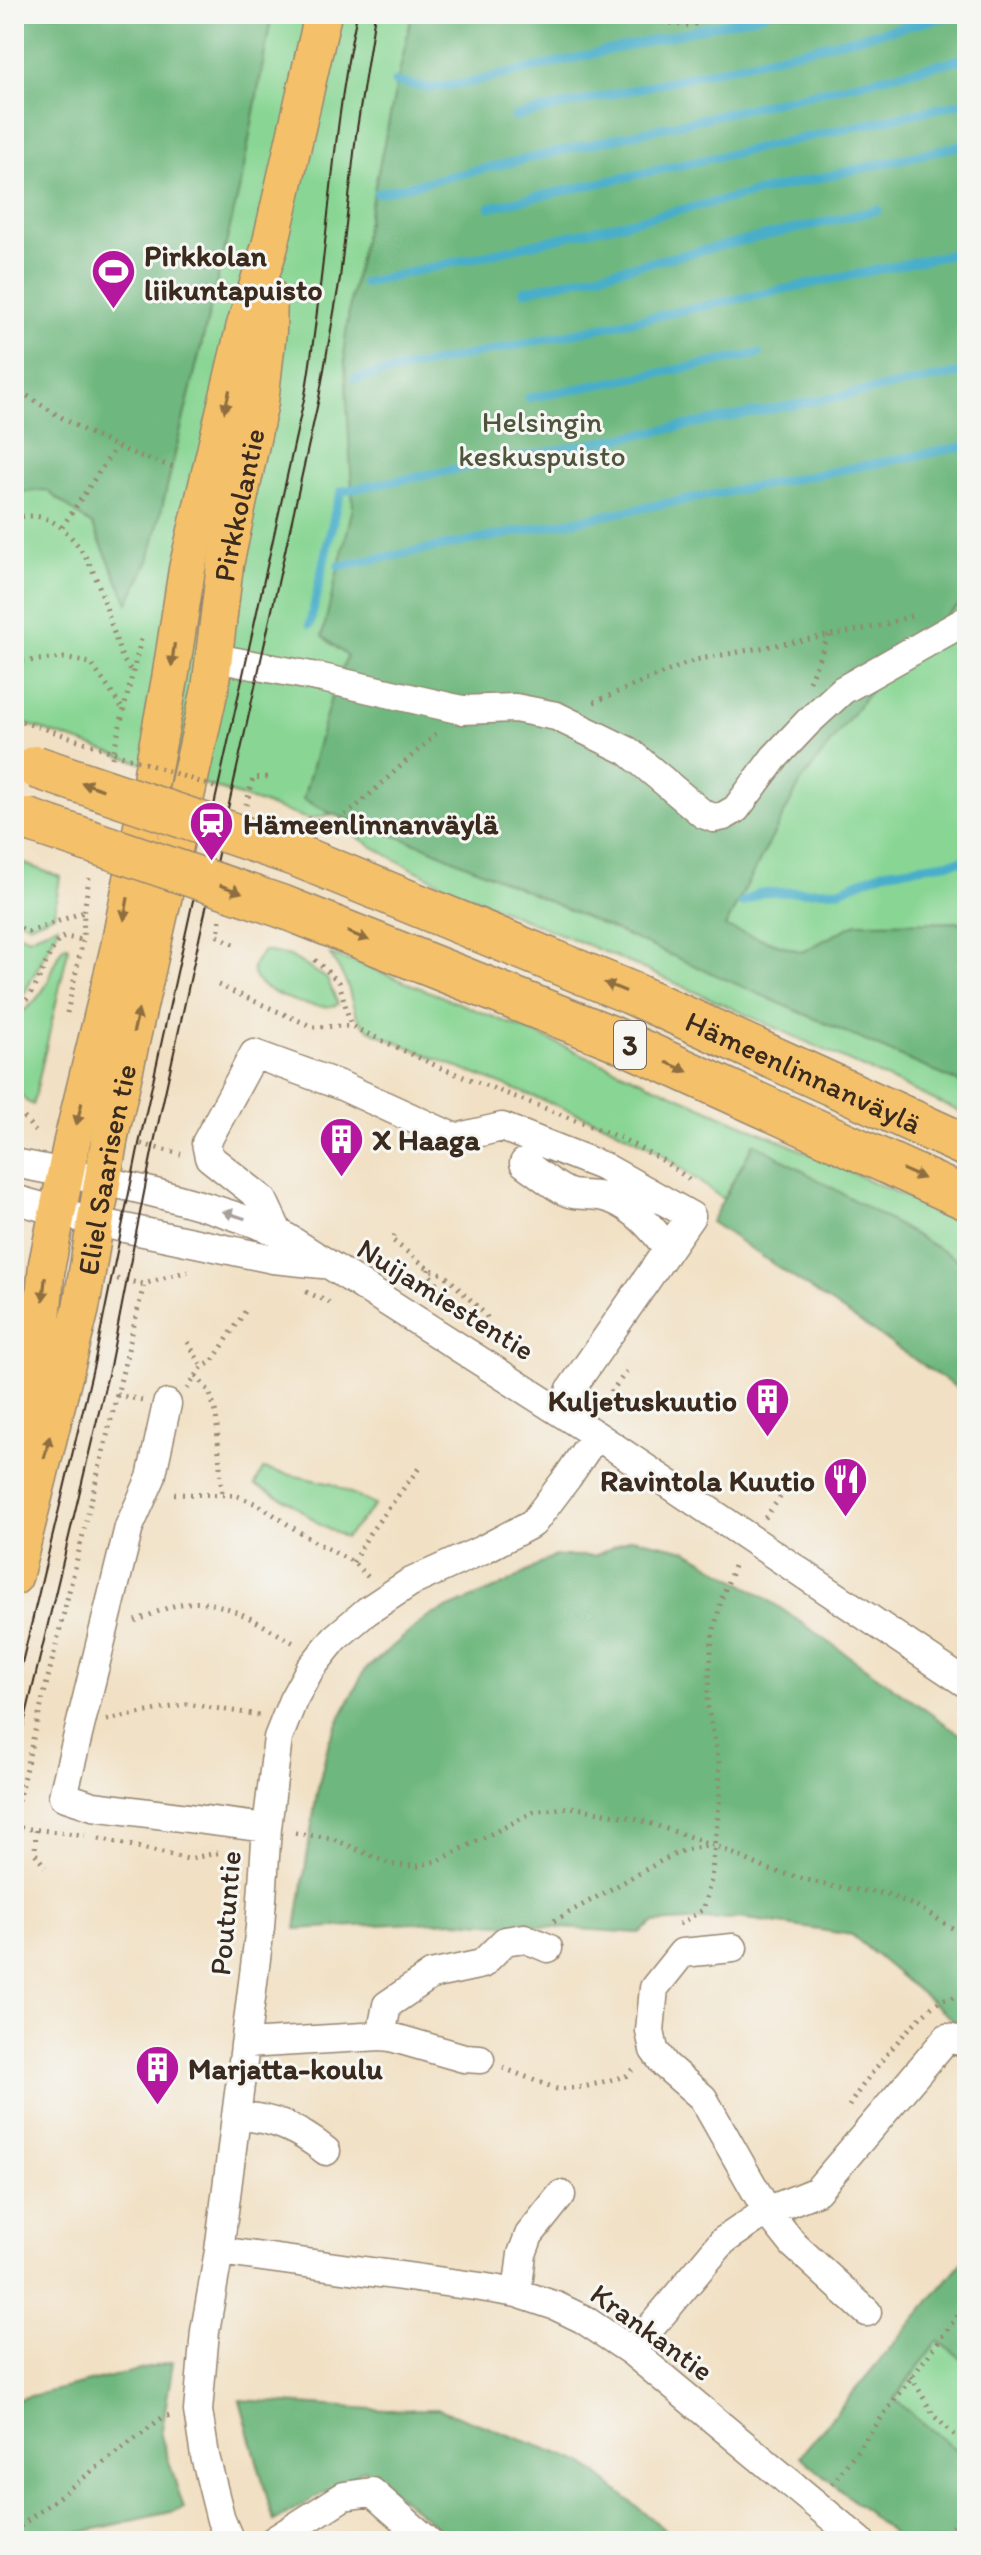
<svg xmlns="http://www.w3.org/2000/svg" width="981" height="2555" font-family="Itim,sans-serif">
<rect width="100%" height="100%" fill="#f6f6f2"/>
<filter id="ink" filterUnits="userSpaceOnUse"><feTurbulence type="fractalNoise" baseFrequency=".0125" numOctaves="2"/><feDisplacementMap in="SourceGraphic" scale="16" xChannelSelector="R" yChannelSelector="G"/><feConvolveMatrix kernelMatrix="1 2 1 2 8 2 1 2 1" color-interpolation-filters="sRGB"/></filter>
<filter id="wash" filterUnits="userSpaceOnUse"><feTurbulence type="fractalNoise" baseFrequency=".006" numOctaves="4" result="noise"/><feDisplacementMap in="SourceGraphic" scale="32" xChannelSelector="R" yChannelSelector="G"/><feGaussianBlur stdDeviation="1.8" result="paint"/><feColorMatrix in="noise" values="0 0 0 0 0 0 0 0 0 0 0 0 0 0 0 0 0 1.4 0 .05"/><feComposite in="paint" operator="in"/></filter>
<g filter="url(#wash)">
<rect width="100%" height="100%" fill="#f1e0c3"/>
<!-- green -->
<path fill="#89d694" stroke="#628059" stroke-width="2" d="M14 14H967V1115C850 1062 734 1008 616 957 527 919 433 887 351 833L353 821 332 814 308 819 14 720Z
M14 860 60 877 54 914 29 925 14 917Z
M58 925V929L25 992 14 1001V931L28 938Z
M64 946H68V950L33 1105 26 1101 14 1086V1017C30 1008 43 994 50 977 54 966 56 955 64 946Z
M264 951 290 956 327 979 338 1004C323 1014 256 993 253 973 251 964 259 957 264 951Z
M330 955 360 964 536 1034 831 1163 967 1225V1265L754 1143 723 1199 655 1149 605 1124 464 1070 375 1033C355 1022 354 1010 349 990 345 977 337 966 330 955Z
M263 1469 332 1484 375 1505 345 1538 319 1524 290 1502 255 1485Z
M938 2340 967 2362V2449L961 2455 894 2400Z"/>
<!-- forest -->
<path fill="#6eb77e" stroke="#54704e" stroke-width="2" d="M14 14H272L242 178 149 561 128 603 93 526 46 490 14 493Z
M412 14H967V599L898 654 801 782 725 927 802 952 857 923 967 922V1086L424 846 332 814 303 799 330 701 347 656 322 636 353 507 344 348 351 296Z
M754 1143 967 1265V1389L957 1388 711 1222Z
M631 1538 686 1550 766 1598 967 1739V2032L852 1935 741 1918 653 1923 639 1933 455 1921 296 1929 317 1792 329 1741 364 1671 427 1617 504 1585 554 1556H595Z
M967 2256V2362L938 2341 894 2399 961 2454 967 2449V2541H901L800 2456Z
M173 2362 161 2436 184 2509 43 2541H14V2400Z
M240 2400 387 2410 439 2409 584 2463 678 2541H507L500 2535 494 2541H454L365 2469 274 2522Z"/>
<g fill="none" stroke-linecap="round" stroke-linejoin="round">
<!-- stream -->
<path stroke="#4aaec9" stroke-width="9" d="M539 19 559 14
M395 82 428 88 464 84 765 14
M514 117 959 14
M377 193 967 58
M490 207 967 102
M364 283 967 144
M524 291 878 210
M355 379 967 251
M528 398 759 354
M339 566 967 446
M310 624 336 507 342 491 967 372
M742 903 760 893 840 890 883 872 967 860"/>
</g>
</g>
<g filter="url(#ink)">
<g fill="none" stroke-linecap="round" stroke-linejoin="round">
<defs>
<path id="minor" d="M215 658 322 678 462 710 515 708 556 716 628 751 703 814 714 818 724 816 736 809 774 758 808 722 843 690 967 620
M14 1163C103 1180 194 1198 278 1232L596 1435 967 1684
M524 1163C536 1171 560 1192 573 1194 585 1196 598 1194 611 1199 635 1208 653 1229 668 1249
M14 1199 96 1222 273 1259 322 1264
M278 1232 263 1200 209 1157 206 1143 254 1054 342 1086 455 1138 502 1127 604 1167 691 1216 571 1389 563 1413
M167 1404 151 1478 129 1527 63 1796 93 1806 267 1828
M733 1948 682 1953 654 1988 650 2031 654 2050 665 2065 703 2098 767 2211 794 2245 867 2312
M381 2036 391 2037 464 2058 480 2059
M245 2044 381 2036 387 2005 431 1975 482 1964 505 1941 524 1938 548 1948
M236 2116C272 2117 299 2129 326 2151
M219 2251 481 2287 517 2293 556 2306 583 2319 631 2351 860 2541
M517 2293 522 2254 529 2235 561 2195
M631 2351 723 2241 767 2211 817 2191 947 2038 965 2042
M230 2541 221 2520 205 2456 198 2411 205 2331 219 2251 260 1927 267 1828 278 1738 293 1700 310 1669 335 1638 367 1611 409 1583 484 1549 533 1523 567 1478 596 1435
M273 2541 344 2496 372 2492 428 2541"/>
<g id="major">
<path d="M14 1466 37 1375 47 1264 72 1141 119 947 170 679 187 569 245 325 270 246 323 14"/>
<path id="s1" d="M14 1577 81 1308 110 1136 210 689 225 565 260 402 268 331 269 296"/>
</g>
<g id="highway">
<path id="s2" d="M298 856 631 993 967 1146"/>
<path d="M286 908 611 1037 967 1199"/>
</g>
</defs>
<!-- minor casing -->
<use href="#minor" stroke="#968570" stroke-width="31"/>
<!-- major casing -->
<use href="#major" stroke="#968570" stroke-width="39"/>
<!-- highway casing -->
<use href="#highway" stroke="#968570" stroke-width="45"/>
<!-- path -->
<path stroke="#968570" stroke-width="5" stroke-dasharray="2 6" stroke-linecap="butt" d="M527 14 622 16 690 26 722 14
M14 387C66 422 116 452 178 468
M14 518C37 512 55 519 70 536 94 562 102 594 112 627 118 644 119 659 133 672
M62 527 116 447
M809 681 829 635
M14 693 17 689 15 662 63 658 91 663 124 711
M594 702 695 660 880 626 911 616
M14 720 46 729
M112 758 142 635
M246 805 253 778 272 777
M308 819 335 823 357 806 438 732
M220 920 218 936 238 946
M14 924 28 932 84 912
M315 960 339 982 351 1026
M218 985 313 1027 351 1026 441 1068 621 1138 662 1160 693 1182
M14 1010C41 994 41 961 60 939L65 937 83 940
M67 1013 83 940 84 912 89 878
M14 1105 38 1135
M141 1144 181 1154
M395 1235 392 1240 429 1269 445 1275 486 1315 488 1320 482 1330
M429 1269 428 1273 438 1284 441 1295 437 1301
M117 1279 144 1284 188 1271
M306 1292 333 1304
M188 1342 202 1367
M196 1376 209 1391 216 1413 222 1494
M187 1389 202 1367 212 1362 246 1310
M142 1400 117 1395 144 1284
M601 1405 627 1371
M174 1494 235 1495 259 1505 313 1541 353 1562 368 1577
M765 1518 781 1496
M353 1562 369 1534 422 1464
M135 1621C151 1615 170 1605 187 1603 226 1598 264 1627 296 1644
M107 1720 187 1704 259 1715
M14 1817 117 1395
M21 1828 85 1835
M36 1830 35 1853 45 1867
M295 1833 331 1838 393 1865 418 1866 440 1860 534 1812 571 1807 634 1818 714 1845 767 1869 830 1886 887 1894 918 1907 967 1937
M99 1838 188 1859 222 1852
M554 1921 663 1860 684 1850 713 1845
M679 1924 703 1910 711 1880 720 1796 719 1761 707 1704 712 1638 721 1600 734 1566
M958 1931 967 1960
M962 1996 963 2015
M503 2068 557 2089 584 2087 626 2076 636 2067
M849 2106C862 2083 919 2011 942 2000 950 1997 959 1997 967 1994
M911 2376 934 2416 967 2446
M832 2484 967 2303
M14 2531 163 2417 171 2415
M945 2541 960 2512 967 2480"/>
<!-- minor -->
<use href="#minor" stroke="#fff" stroke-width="28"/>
<!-- major -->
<use href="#major" stroke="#f4c16a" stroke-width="36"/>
<!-- highway -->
<use href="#highway" stroke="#f4c16a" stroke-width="42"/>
<!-- tram -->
<path stroke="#3b2a1e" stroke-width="2" d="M14 1696 94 1364 139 1144 305 395C327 269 330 139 357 14
M14 1765 110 1366 153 1147 319 398 340 278 356 135 375 14"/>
<defs>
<path id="highway-bridge" d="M36 767 298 856
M25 819 286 908"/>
</defs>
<!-- highway-bridge casing -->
<use href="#highway-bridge" stroke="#968570" stroke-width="45" stroke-linecap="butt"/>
<!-- path-bridge -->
<path stroke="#968570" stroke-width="5" stroke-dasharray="2 6" stroke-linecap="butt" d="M46 729 220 789"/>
<!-- highway-bridge -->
<use href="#highway-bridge" stroke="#f4c16a" stroke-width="42"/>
</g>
<!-- one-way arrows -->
<defs><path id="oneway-solid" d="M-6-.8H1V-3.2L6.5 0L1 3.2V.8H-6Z" transform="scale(2)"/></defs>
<g fill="#8e6e40">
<use href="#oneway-solid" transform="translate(227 401) rotate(103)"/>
<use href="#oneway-solid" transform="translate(173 655) rotate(97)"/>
<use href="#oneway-solid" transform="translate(92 786) rotate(-161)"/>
<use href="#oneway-solid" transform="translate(231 889) rotate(19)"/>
<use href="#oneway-solid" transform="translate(126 909) rotate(100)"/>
<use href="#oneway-solid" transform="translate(358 936) rotate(22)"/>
<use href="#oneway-solid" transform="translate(615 987) rotate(-158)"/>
<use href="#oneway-solid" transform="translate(136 1021) rotate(-77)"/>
<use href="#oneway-solid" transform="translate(677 1067) rotate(24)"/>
<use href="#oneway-solid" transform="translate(79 1114) rotate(104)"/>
<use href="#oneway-solid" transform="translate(913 1174) rotate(24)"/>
<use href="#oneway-solid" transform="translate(44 1289) rotate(96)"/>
<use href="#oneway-solid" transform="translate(47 1447) rotate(-76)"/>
</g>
<use fill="#a79f9a" href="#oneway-solid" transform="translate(234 1215) rotate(-162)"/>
</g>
<!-- icons -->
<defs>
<symbol id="stadium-pin" viewBox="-11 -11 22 30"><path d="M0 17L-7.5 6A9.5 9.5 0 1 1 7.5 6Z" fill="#b5179e" stroke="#f6f6f2"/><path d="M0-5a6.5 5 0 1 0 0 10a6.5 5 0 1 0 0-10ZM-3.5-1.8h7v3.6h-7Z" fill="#fff"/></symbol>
<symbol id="station-pin" viewBox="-11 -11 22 30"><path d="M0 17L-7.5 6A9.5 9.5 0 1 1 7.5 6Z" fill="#b5179e" stroke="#f6f6f2"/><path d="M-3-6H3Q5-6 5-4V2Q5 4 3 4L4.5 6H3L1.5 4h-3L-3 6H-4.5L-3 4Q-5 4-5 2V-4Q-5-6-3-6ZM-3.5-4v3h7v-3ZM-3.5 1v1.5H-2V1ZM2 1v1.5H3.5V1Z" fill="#fff"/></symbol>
<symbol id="building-pin" viewBox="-11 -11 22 30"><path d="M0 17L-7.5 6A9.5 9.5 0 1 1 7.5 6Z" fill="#b5179e" stroke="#f6f6f2"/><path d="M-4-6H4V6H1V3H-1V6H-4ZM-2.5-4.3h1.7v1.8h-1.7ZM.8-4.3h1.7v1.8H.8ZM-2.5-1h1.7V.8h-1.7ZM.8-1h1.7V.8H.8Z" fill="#fff"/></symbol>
<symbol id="restaurant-pin" viewBox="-11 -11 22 30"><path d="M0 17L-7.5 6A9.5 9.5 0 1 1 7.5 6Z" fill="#b5179e" stroke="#f6f6f2"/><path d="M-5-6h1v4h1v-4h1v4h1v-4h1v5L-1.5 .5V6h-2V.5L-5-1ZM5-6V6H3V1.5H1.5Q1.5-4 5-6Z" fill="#fff"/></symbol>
</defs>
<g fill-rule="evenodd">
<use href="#stadium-pin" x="88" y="246" width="51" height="69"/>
<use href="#station-pin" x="186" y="798" width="51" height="69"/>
<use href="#building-pin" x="316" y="1114" width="51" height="69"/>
<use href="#building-pin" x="742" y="1374" width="51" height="69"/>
<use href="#restaurant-pin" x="820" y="1454" width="51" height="69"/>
<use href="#building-pin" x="132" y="2042" width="51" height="69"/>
</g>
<g text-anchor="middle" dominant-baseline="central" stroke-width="6" stroke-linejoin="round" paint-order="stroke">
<!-- shield labels -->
<rect fill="#f6f6f2" stroke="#73675e" stroke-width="2" x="614" y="1021" width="32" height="48" rx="6"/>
<g font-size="28" font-weight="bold" fill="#3b2a1e">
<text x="630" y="1045">3</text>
</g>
<!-- poi labels -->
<g font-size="30" font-weight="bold" fill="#3b2a1e" stroke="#f6f6f2" text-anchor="start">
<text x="144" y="255">Pirkkolan<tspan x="144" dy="34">liikuntapuisto</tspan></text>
<text x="243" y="823">Hämeenlinnanväylä</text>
<text x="372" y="1139">X Haaga</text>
<text x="737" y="1400" text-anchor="end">Kuljetuskuutio</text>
<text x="815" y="1480" text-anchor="end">Ravintola Kuutio</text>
<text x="188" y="2068">Marjatta-koulu</text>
</g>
<!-- park labels -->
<g font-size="30" fill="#4e553c" stroke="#f6f6f2">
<text x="542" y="421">Helsingin<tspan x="542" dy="34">keskuspuisto</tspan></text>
</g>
<!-- street labels -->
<g font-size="30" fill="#3b2a1e" stroke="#f6f6f2">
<text stroke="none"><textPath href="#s1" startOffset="1096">Pirkkolantie</textPath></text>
<text stroke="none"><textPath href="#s2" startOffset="550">Hämeenlinnanväylä</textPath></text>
<text stroke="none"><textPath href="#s1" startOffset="418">Eliel Saarisen tie</textPath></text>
<text transform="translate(446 1299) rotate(32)">Nuijamiestentie</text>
<text transform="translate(225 1913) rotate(-85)">Poutuntie</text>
<text transform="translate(652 2332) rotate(36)">Krankantie</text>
</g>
</g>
<!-- margin -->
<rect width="981" height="2555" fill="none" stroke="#f6f6f2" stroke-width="48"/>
</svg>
